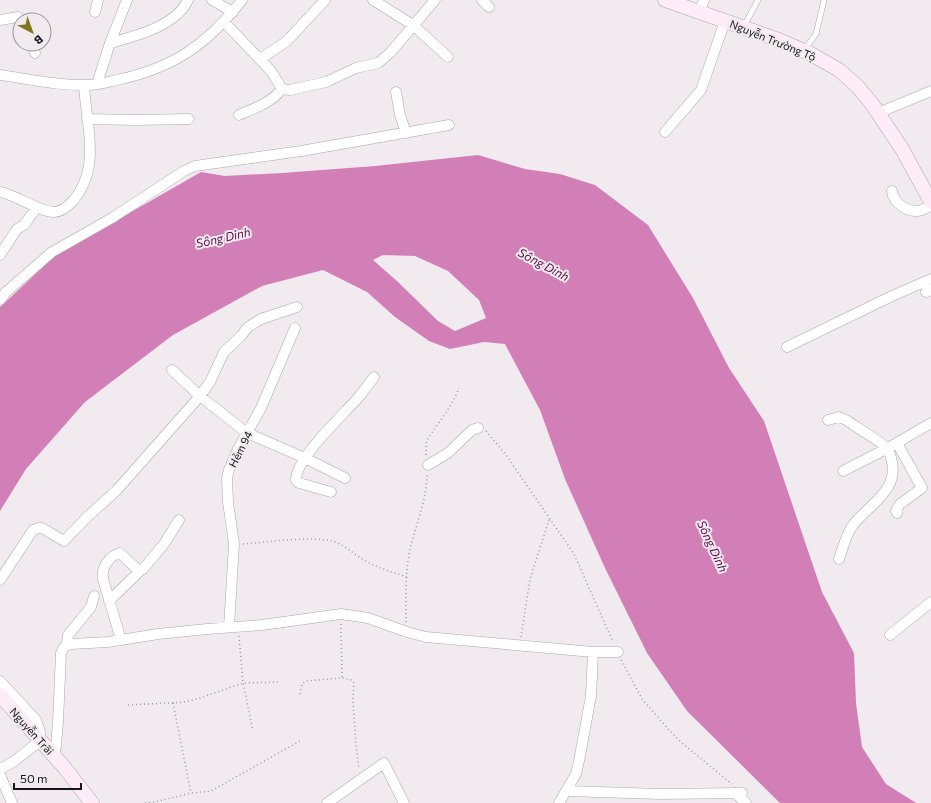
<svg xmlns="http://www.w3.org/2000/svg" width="931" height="803" font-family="Commissioner,sans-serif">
<rect width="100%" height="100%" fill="#f1ebef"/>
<!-- water -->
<path fill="#d37fb7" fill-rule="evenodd" d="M478 155 525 169 560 174 595 185 648 225 693 298 729 368 764 421 822 592 854 653 856 703 862 747 886 784 916 803H780L687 711 647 653 605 568 565 479 540 410 505 344 484 342 450 349 429 341 395 317 367 292 323 270 262 286 173 335 85 402 26 469 0 511V307L56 255 201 172 225 176 282 173 375 166ZM383 255 415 256 448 271 479 300 486 318 455 331 438 321 397 281 373 260Z"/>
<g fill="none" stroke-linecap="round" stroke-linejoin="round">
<defs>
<path id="lane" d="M744 26 758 0
M804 50 816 34 824 0"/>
<path id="street" d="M212 0 233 12
M373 0 413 25 448 57
M482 0 489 7
M95 12 98 0
M699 12 704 0
M0 20 18 17 21 20
M224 22 271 71 282 89
M110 43C136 36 176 26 188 0
M32 44 35 53
M260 59 287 41 325 0
M0 75C29 79 59 86 88 85 97 85 108 82 117 80 173 68 207 45 242 0
M97 84 110 43 127 0
M282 89 290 90 326 82 356 68 378 63 390 53 435 0
M396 92 400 115 406 133
M878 113 931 91
M239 115C255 108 271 103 282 89
M87 119 136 120 189 119
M665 132 701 90 725 21
M892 191C893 204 910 214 922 210 925 209 928 207 931 205
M0 192C16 195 40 212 54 212 61 212 67 207 72 202 102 169 86 124 84 85
M0 255 17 229 24 225 37 207
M926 292 931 290
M0 300 6 292 52 252 112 218 184 171 195 166 301 151 449 125
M787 347 892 296 931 279
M172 370 200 396 247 433 305 458 345 478
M828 420 839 417 846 420C853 425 886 445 888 449 890 452 890 456 891 458 901 490 869 504 853 525 846 534 843 548 839 559
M897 443 922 488 900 504 896 511 897 513
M428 465 448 453 472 430 478 428
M843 471 888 448 931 423
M331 492 299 483 296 480C296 458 342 416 357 399 363 392 369 384 374 377
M0 580 33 530 39 528H42L64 541 87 517 116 491 200 396 210 382 224 352 241 336 248 327 261 319 297 307
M109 601 141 570
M229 627 234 544 228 502 227 478 229 470 237 451 261 408 295 328
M890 635 931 602
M121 640 103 579C101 568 109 556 120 553L138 570 143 569 164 544 179 520
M67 645 68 635 91 607 94 596
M0 681 36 720 40 732V741L13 762 0 769
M54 755 56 746 58 722 61 653 64 647 71 644 108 642 158 634 207 629 262 625 341 614 368 618 407 632 426 637 593 652H618
M0 775 12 803
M567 791 661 794 742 793
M735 793 746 803
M327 803 384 763 404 803
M559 803 576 774 579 761 591 696 593 652"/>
<path id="secondary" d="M665 0 776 39 811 54 839 70 857 86 872 104 902 149 931 202
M0 695 64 767 92 803"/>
</defs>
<!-- lane casing -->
<use href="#lane" stroke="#aba6a9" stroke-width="6"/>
<!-- street casing -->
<use href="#street" stroke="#aba6a9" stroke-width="11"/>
<!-- secondary casing -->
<use href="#secondary" stroke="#aba6a9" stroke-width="15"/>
<!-- path -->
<path stroke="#9c989a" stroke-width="1.5" stroke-dasharray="1 3" stroke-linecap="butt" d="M486 431 506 455 574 554 613 642
M426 455V445L427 440C438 423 452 407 459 388
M243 544C268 542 309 536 332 541 344 544 353 554 364 560 377 568 392 572 407 577
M406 622C406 598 405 573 410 549 416 524 427 500 427 474
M341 624 342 678
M239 636 243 683 253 731
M521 637 530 579 550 517
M621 660 642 699 669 730 682 743 732 784
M300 694 302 684 306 681 342 678 352 680 354 683 353 701 356 745 359 769
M173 703 191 793
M128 705 185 702 200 698 243 683 281 682
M145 803 159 801 191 793 211 791 300 741"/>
<!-- lane -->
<use href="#lane" stroke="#fff" stroke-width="5"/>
<!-- street -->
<use href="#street" stroke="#fff" stroke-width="10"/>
<!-- secondary -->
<use href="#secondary" stroke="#feecf8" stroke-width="14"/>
</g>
<g text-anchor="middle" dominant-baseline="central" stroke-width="4" stroke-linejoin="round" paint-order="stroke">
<!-- street labels -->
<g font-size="11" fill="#161516" stroke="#f1ebef">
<text transform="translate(773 40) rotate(22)">Nguyễn Trường Tộ</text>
<text transform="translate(240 449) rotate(-63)">Hẻm 94</text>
<text transform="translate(32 731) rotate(48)">Nguyễn Trãi</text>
</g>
<!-- water labels -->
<g font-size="12" font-style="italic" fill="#580b45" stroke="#f1ebef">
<text transform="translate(223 237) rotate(-13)">Sông Dinh</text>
<text transform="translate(544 264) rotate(28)">Sông Dinh</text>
<text transform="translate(713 546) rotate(65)">Sông Dinh</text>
</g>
</g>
<!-- north arrow -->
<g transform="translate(32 32) rotate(139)"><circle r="19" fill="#f1ebef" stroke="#999598"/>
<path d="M0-3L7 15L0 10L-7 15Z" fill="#81781d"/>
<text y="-6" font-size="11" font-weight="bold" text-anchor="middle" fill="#161516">B</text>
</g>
<!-- scale -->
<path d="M14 783v6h67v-6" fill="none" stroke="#161516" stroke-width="2"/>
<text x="20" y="783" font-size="12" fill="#161516" stroke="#f1ebef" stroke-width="3" paint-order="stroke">50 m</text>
</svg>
